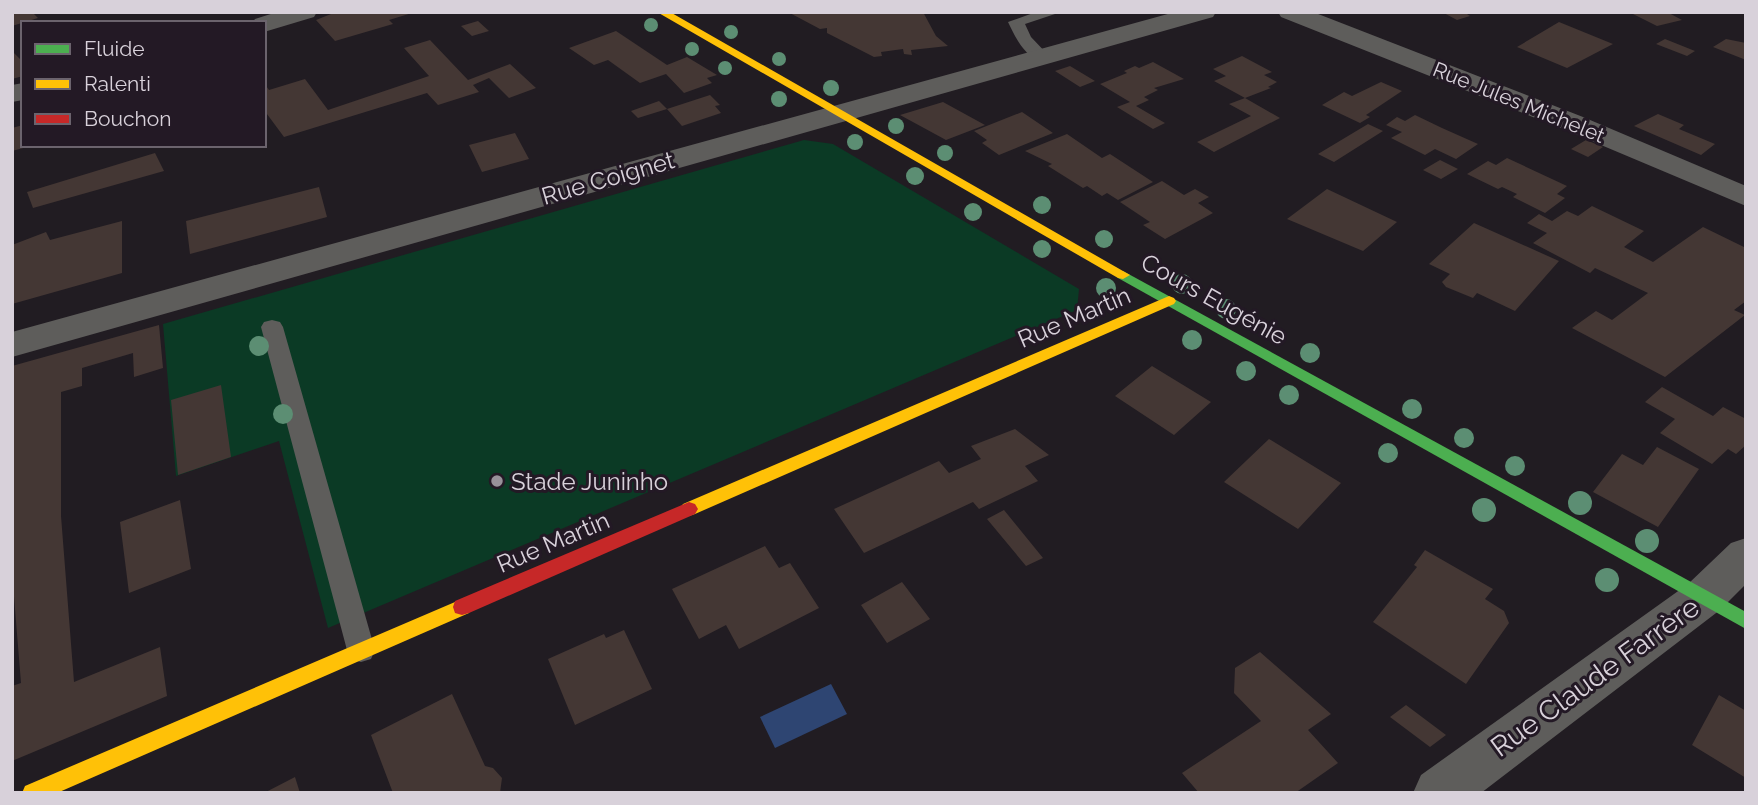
<svg xmlns="http://www.w3.org/2000/svg" width="1758" height="805" font-family="Raleway,sans-serif">
<rect width="100%" height="100%" fill="#211c22"/>
<!-- green -->
<path fill="#0b3a25" d="M804 140 833 144 1079 289 1077 310 328 628 279 441 176 476 163 324Z"/>
<!-- water -->
<path fill="#2e4572" d="M831 684 847 714 775 748 760 717Z"/>
<!-- building -->
<path fill="#443734" d="M12 12H32L38 18 12 26Z
M336 12H412V13L389 20 393 24 335 41 316 20Z
M788 12H923L936 36 948 46 911 50 912 55 904 54 903 49 881 52 882 56 874 57 827 33V28L820 29Z
M1442 12H1464L1470 16 1457 20Z
M1629 12H1667L1682 20 1657 26Z
M478 21 489 31 472 36 461 26Z
M1559 22 1613 44 1567 68 1517 47Z
M616 31 667 65 687 57 717 75 707 78 712 83 684 93 666 74 640 83 608 60 594 65 569 48Z
M1665 39 1695 51 1687 56 1656 44Z
M1726 39 1746 43V60L1713 47Z
M430 40 468 80 510 64 536 88 509 98 489 78 473 85 479 92 438 105 427 93 284 137 264 110V83L269 90 305 79 328 110 429 76 404 48Z
M12 51 23 62V76L12 79Z
M1242 56 1272 72 1264 75 1277 82 1268 87 1271 88 1245 98 1214 81 1226 76 1213 69Z
M1153 62 1184 79 1154 88 1158 90 1144 97 1149 100 1136 106 1165 123 1153 129 1117 107 1130 102 1100 84 1127 73 1124 71 1135 66 1139 68Z
M1070 66 1095 81 1080 87 1055 71Z
M1381 82 1402 91 1366 115 1370 117 1360 123 1322 105 1344 92 1352 96Z
M710 95 720 105 715 106 721 113 682 126 667 109Z
M1245 98 1280 118 1214 152 1197 142 1251 116 1229 104Z
M659 101 667 109 638 118 631 111Z
M943 102 985 125 946 140 900 115Z
M1022 112 1053 133 999 155 982 143 987 140 974 131Z
M1658 114 1684 125 1679 129 1715 144 1701 155 1634 126Z
M1415 115 1442 128 1478 144 1456 159 1435 149 1425 155 1391 138 1402 132 1386 125 1397 117 1405 121Z
M1368 124 1383 131 1334 162 1318 154Z
M23 125V145L31 146 12 151V128Z
M515 133 529 159 482 172 469 145Z
M1067 134 1102 158 1110 154 1153 182 1118 200 1107 193 1102 196 1087 186 1083 188 1048 166 1052 164 1025 151Z
M1586 140 1603 147 1588 157 1571 149Z
M155 153 164 171 33 208 27 192Z
M1507 158 1567 186 1557 194 1565 198 1545 213 1513 197 1517 194 1502 187 1498 189 1467 174 1488 161 1496 165Z
M1440 160 1458 169 1441 179 1423 170Z
M1162 181 1184 195 1195 189 1209 197 1198 203 1213 213 1165 239 1143 225 1150 222 1120 202Z
M319 187 327 217 190 254 186 221Z
M1327 189 1397 222 1363 251 1287 219Z
M1592 206 1644 231 1624 247 1653 262 1703 227 1746 248V301L1734 310 1745 315 1665 377 1572 328 1596 311 1612 320 1648 293 1595 268 1590 273 1533 243 1547 233 1527 223 1539 214 1552 221 1567 211 1578 216Z
M122 221V273L12 304V245L46 232 50 240Z
M1474 223 1559 261 1515 311 1477 293 1473 298 1446 287 1442 282 1450 274 1429 264Z
M159 325 163 368 134 377 133 353 82 368V386L61 392V516L74 682 160 647 167 696 12 761V686L21 683 12 572V366Z
M1152 366 1211 402 1174 435 1115 396Z
M221 385 231 457 178 475 171 400Z
M1662 387 1713 416 1723 407 1746 419V445L1736 454 1728 449 1712 464 1660 433 1675 419 1645 402Z
M1015 429 1049 455 1025 466 1038 481 979 509 973 502 864 553 834 509 939 461 949 473 981 459 971 446Z
M1269 439 1341 483 1298 529 1224 482Z
M1657 447 1699 469 1658 527 1593 492 1622 454 1643 465Z
M180 500 191 569 129 593 120 522Z
M1004 510 1043 558 1026 566 987 519Z
M765 546 779 568 790 563 819 608 739 649 726 625 699 639 672 589Z
M1425 550 1493 589 1485 599 1504 611 1509 623 1466 684 1373 622 1417 567 1414 565Z
M902 582 930 619 887 643 861 605Z
M624 630 652 689 575 725 548 659 604 634 606 638Z
M1260 652 1331 714 1308 730 1338 763 1295 793H1199L1182 773 1261 721 1234 693 1235 668Z
M452 694 485 766 493 768 502 778 500 793H393L371 735Z
M1719 695 1746 711V778L1692 745Z
M1406 705 1446 735 1430 747 1390 717Z
M295 777 300 793H264Z"/>
<g fill="none" stroke-linecap="round" stroke-linejoin="round">
<!-- lane -->
<path fill="#5e5d5b" fill-rule="evenodd" d="M1036 12H1061L1025 24 1031 37 1050 57 1042 62C1025 57 1015 37 1008 22Z
M272 320 280 322 283 327 375 650 371 659 361 662 351 659 347 650 261 327 264 322Z"/>
<!-- street -->
<path fill="#5e5d5b" fill-rule="evenodd" d="M277 12H317L314 17 264 32V23H252L255 19Z
M1175 12H1216L1213 17 12 357V332Z
M1278 12H1313L1583 117 1746 186V206L1563 129 1281 17Z
M23 83V100L12 102V85Z
M1746 538V584L1720 610 1481 793H1413L1421 775 1688 584 1731 543Z"/>
<!-- fast -->
<path fill="#4caf50" fill-rule="evenodd" d="M1123 271 1746 612V629L1118 278 1116 275 1118 272Z"/>
<!-- slow -->
<path fill="#ffc107" fill-rule="evenodd" d="M657 12H670L1130 275 1123 279 1118 278Z
M1169 296 1174 298 1176 301 1174 304 695 514 689 516 683 514 680 509 683 504Z
M462 599 469 601 471 607 469 613 57 793H22L25 786Z"/>
<!-- jam -->
<path fill="#c62828" fill-rule="evenodd" d="M689 502 695 504 698 509 695 514 469 613 462 615 455 613 453 607 455 601Z"/>
</g>
<!-- trees -->
<g fill="#5c8e73">
<circle cx="651" cy="25" r="7"/>
<circle cx="731" cy="32" r="7"/>
<circle cx="692" cy="49" r="7"/>
<circle cx="779" cy="59" r="7"/>
<circle cx="725" cy="68" r="7"/>
<circle cx="831" cy="88" r="8"/>
<circle cx="779" cy="99" r="8"/>
<circle cx="896" cy="126" r="8"/>
<circle cx="855" cy="142" r="8"/>
<circle cx="945" cy="153" r="8"/>
<circle cx="915" cy="176" r="9"/>
<circle cx="1042" cy="205" r="9"/>
<circle cx="973" cy="212" r="9"/>
<circle cx="1104" cy="239" r="9"/>
<circle cx="1042" cy="249" r="9"/>
<circle cx="1182" cy="284" r="10"/>
<circle cx="1106" cy="288" r="10"/>
<circle cx="1226" cy="309" r="10"/>
<circle cx="1192" cy="340" r="10"/>
<circle cx="259" cy="346" r="10"/>
<circle cx="1310" cy="353" r="10"/>
<circle cx="1246" cy="371" r="10"/>
<circle cx="1289" cy="395" r="10"/>
<circle cx="1412" cy="409" r="10"/>
<circle cx="283" cy="414" r="10"/>
<circle cx="1464" cy="438" r="10"/>
<circle cx="1388" cy="453" r="10"/>
<circle cx="1515" cy="466" r="10"/>
<circle cx="1580" cy="503" r="12"/>
<circle cx="1484" cy="510" r="12"/>
<circle cx="1647" cy="541" r="12"/>
<circle cx="1607" cy="580" r="12"/>
</g>
<!-- markers -->
<circle fill="#98929a" stroke="#231925" stroke-width="2.5" cx="497" cy="481" r="7"/>
<g text-anchor="middle" dominant-baseline="central" stroke-width="6" stroke-linejoin="round" paint-order="stroke">
<!-- far-street labels -->
<g font-size="21" fill="#d8d1da" stroke="#231925">
<text transform="translate(1519 102) rotate(22)">Rue Jules Michelet</text>
</g>
<!-- street labels -->
<g font-size="24" fill="#d8d1da" stroke="#231925">
<text transform="translate(608 178) rotate(-16)">Rue Coignet</text>
<text transform="translate(1214 299) rotate(29)">Cours Eugénie</text>
<text transform="translate(1074 317) rotate(-23)">Rue Martin</text>
<text transform="translate(553 542) rotate(-23)">Rue Martin</text>
</g>
<!-- poi labels -->
<g font-size="24" fill="#d8d1da" stroke="#231925" text-anchor="start">
<text x="511" y="481">Stade Juninho</text>
</g>
<!-- near-street labels -->
<g font-size="28" fill="#d8d1da" stroke="#231925">
<text transform="translate(1595 677) rotate(-36)">Rue Claude Farrère</text>
</g>
</g>
<!-- border -->
<rect width="1758" height="805" fill="none" stroke="#d8d1da" stroke-width="28"/>
<!-- legend -->
<rect x="21" y="21" width="245" height="126" fill="#231925" stroke="#6b636d" stroke-width="2"/>
<rect x="35" y="44" width="35" height="10" fill="#4caf50" stroke="#6b636d" stroke-width="2"/>
<text x="84" y="56" font-size="21" fill="#d8d1da">Fluide</text>
<rect x="35" y="79" width="35" height="10" fill="#ffc107" stroke="#6b636d" stroke-width="2"/>
<text x="84" y="91" font-size="21" fill="#d8d1da">Ralenti</text>
<rect x="35" y="114" width="35" height="10" fill="#c62828" stroke="#6b636d" stroke-width="2"/>
<text x="84" y="126" font-size="21" fill="#d8d1da">Bouchon</text>
</svg>
